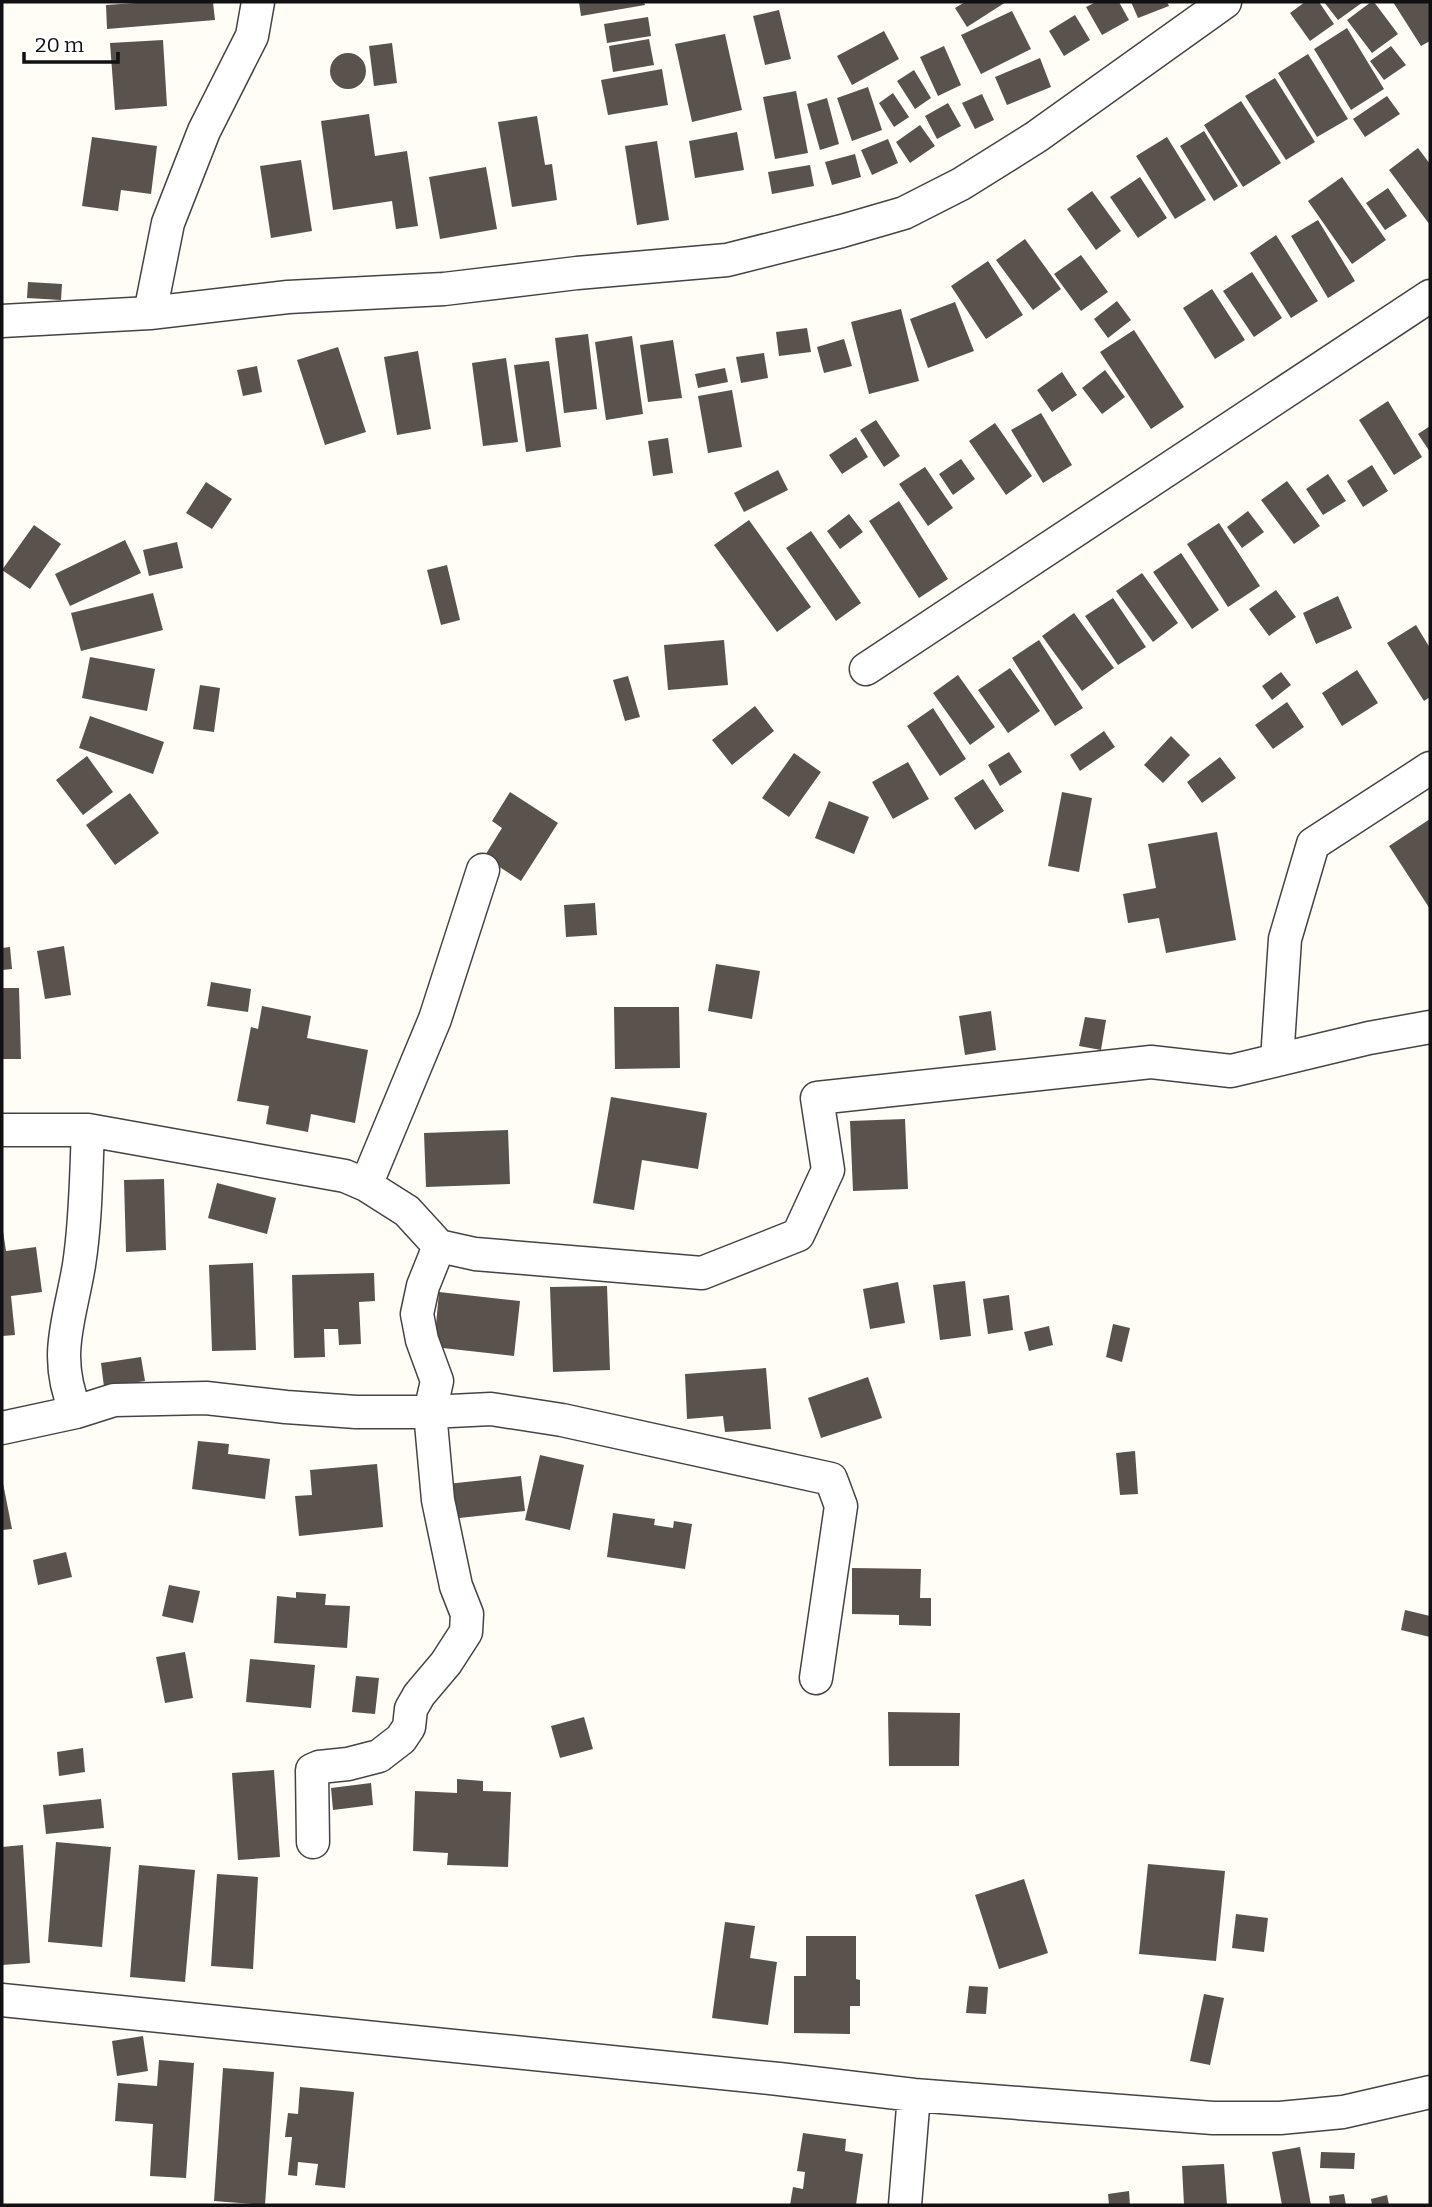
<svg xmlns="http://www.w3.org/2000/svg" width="1432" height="2207" font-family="Bitter,serif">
<rect width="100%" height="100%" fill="#fffdf5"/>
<!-- building -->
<path fill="#5a524d" d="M150 2H213L215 20 107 29 106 5Z
M579 2H644L645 5 581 16Z
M965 2H1006L967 27 955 8Z
M1096 2H1119L1129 20 1102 35 1086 7Z
M1131 2H1167L1169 6 1138 18Z
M1305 2H1319L1334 24 1310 41 1290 13Z
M1324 2H1363L1338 20Z
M1371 2H1374L1398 34 1372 53 1347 20Z
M1393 2H1430V41L1421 46Z
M779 10 791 59 765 65 753 16Z
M1012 11 1031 49 981 74 961 35Z
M1075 15 1090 40 1064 56 1049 31Z
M648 17 651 36 607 43 604 24Z
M1347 28 1384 89 1351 110 1314 49Z
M884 31 899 59 852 85 837 56Z
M725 34 742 110 692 122 675 44Z
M649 39 654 65 613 72 609 46Z
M163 40 167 106 115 110 110 43Z
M392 43 397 83 374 86 369 46Z
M944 46 961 85 938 96 920 57Z
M1391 46 1406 65 1384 80 1370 61Z
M330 71a18 18 0 1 1 36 0a18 18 0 1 1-36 0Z
M1308 54 1348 119 1317 137 1278 73Z
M1040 58 1051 87 1007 105 995 77Z
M662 69 668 105 608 115 601 80Z
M914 70 931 98 915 109 897 81Z
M1275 78 1315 142 1286 160 1245 96Z
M868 87 882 130 852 141 837 98Z
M796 91 808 153 775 159 763 97Z
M893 93 909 117 894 127 879 103Z
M982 94 994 120 975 129 962 103Z
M1387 96 1400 114 1365 137 1353 119Z
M827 98 839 144 820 150 807 104Z
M1241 101 1281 163 1243 187 1204 125Z
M948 103 961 126 937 139 925 116Z
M369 114 375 156 407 151 418 226 396 229 392 201 333 210 321 121Z
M537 116 545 165 552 164 557 200 512 207 498 122Z
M920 125 935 146 910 163 896 142Z
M1204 131 1238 186 1214 201 1180 146Z
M737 132 744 170 695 178 689 141Z
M92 137 157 146 151 194 121 190 118 211 82 206Z
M1167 137 1206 200 1175 219 1136 156Z
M888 139 898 163 872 175 861 150Z
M657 141 669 220 637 225 625 146Z
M1418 148 1430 164V225L1389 170Z
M855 154 861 177 832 185 825 162Z
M301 160 312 231 271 238 260 166Z
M810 165 814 186 772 194 768 172Z
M486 167 497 229 440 239 429 177Z
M1140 177 1167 218 1138 238 1110 197Z
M1342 177 1386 240 1352 264 1308 201Z
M1388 188 1407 216 1385 230 1366 203Z
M1092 191 1121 231 1096 250 1067 209Z
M1318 220 1355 281 1328 298 1291 236Z
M1276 235 1318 301 1291 318 1250 253Z
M1025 239 1061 289 1033 310 996 260Z
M1081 255 1108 292 1081 311 1054 274Z
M988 261 1023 315 986 339 951 286Z
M1252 272 1282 318 1254 337 1223 291Z
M28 282 62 284 61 300 27 298Z
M1212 289 1245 340 1215 359 1183 308Z
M1117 301 1131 320 1108 338 1094 319Z
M955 302 974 351 928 368 910 319Z
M901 309 919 381 869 394 851 322Z
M807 328 811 352 779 356 776 332Z
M1134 330 1184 407 1151 429 1100 352Z
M588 334 597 409 564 413 555 338Z
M632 336 643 414 606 420 595 342Z
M844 339 852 366 824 373 817 347Z
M673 340 682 398 648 402 640 345Z
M338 347 366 432 325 445 297 360Z
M418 351 431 429 397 435 384 357Z
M764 353 768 378 741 383 736 357Z
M506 358 518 442 483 446 472 363Z
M549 361 561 447 526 452 514 365Z
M257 366 262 392 243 396 237 370Z
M725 368 728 382 698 388 695 374Z
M1105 370 1125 397 1102 414 1082 388Z
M1062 372 1077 395 1052 412 1037 390Z
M732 390 742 447 708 453 698 396Z
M1388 401 1422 457 1394 475 1359 420Z
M1041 413 1072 465 1043 483 1011 430Z
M876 420 900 456 884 467 860 430Z
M995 423 1032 476 1006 495 969 441Z
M1430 426V452L1418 434Z
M856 437 868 457 842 474 829 455Z
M668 438 673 473 653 476 648 441Z
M961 459 975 479 953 495 939 474Z
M1372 465 1388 491 1363 507 1347 481Z
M925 467 953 508 928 526 899 484Z
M778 470 788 490 744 512 734 493Z
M1328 474 1346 501 1323 515 1306 489Z
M1287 481 1320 526 1294 544 1261 500Z
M206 482 232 499 212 529 186 513Z
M899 501 948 579 919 598 869 521Z
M1248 511 1264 532 1242 548 1227 527Z
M849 514 863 532 840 549 827 531Z
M749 520 811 607 777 632 714 545Z
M1219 523 1260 586 1228 607 1187 544Z
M34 525 61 544 30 589 2 570Z
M811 531 861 603 836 621 786 548Z
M125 540 141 573 70 606 55 574Z
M177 542 183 568 149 576 143 550Z
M1181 553 1219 610 1192 629 1153 572Z
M447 565 460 620 441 625 427 570Z
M1142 573 1178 623 1153 642 1116 591Z
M1276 590 1296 617 1269 636 1249 609Z
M153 593 163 630 81 651 71 613Z
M1338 596 1352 628 1316 644 1303 613Z
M1113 598 1146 647 1118 665 1085 616Z
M1074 613 1114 668 1082 691 1042 636Z
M1416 625 1430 648V697L1424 701 1387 643Z
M724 640 728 685 668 690 664 645Z
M1039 640 1083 708 1055 726 1012 658Z
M90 657 155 669 147 711 82 698Z
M1010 668 1040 711 1008 733 978 690Z
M1357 670 1378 703 1342 726 1322 693Z
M1281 672 1291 685 1272 700 1262 686Z
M958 675 995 727 970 745 933 693Z
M628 676 640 717 625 721 613 680Z
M200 685 220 688 214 732 193 729Z
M1287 702 1304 727 1273 749 1255 725Z
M755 706 774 731 732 765 712 740Z
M933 708 966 759 940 776 907 726Z
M90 716 164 742 153 774 79 748Z
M1104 731 1115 747 1080 771 1070 755Z
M1171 736 1190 755 1163 783 1144 765Z
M1009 752 1022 772 1000 786 988 765Z
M794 753 821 772 789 817 762 798Z
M87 756 113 792 83 815 56 780Z
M1220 757 1236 778 1202 803 1187 782Z
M908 762 929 799 893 819 872 782Z
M983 779 1004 811 975 830 954 798Z
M510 792 558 823 521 881 484 857 502 828 492 821Z
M1062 792 1092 798 1079 872 1048 866Z
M130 793 159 833 115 865 86 825Z
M829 801 869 817 854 854 815 838Z
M1430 819V909L1389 846Z
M1217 832 1236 940 1166 953 1159 918 1128 923 1123 894 1156 888 1148 844Z
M595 903 597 935 566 937 564 905Z
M64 946 71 995 45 999 37 951Z
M10 947 12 969 2 970V948Z
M716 964 760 971 752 1019 708 1011Z
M211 982 251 989 248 1012 207 1006Z
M2 988H19L21 1059H2Z
M262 1006 311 1016 307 1038 368 1050 355 1123 311 1114 308 1132 266 1124 269 1106 237 1101 251 1027 258 1029Z
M614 1007H679L680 1068 615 1069Z
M991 1011 996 1050 965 1055 959 1016Z
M1085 1017 1106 1020 1101 1050 1079 1046Z
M611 1097 707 1113 698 1169 642 1160 634 1210 593 1203Z
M905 1119 908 1189 853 1191 850 1121Z
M508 1130 510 1184 426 1187 424 1133Z
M164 1179 166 1250 126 1252 124 1180Z
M217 1183 276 1198 267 1234 208 1218Z
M2 1231H3L6 1251 36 1247 42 1292 11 1296 15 1335 2 1336Z
M253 1263 256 1350 212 1351 209 1265Z
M374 1273 375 1301 359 1302 361 1344 339 1345 338 1329H324L325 1357 294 1358 292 1275Z
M965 1281 971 1336 940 1340 933 1285Z
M898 1282 905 1323 870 1329 863 1289Z
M607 1286 610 1370 553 1372 550 1287Z
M439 1292 520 1301 514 1356 434 1347Z
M1009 1295 1013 1330 988 1334 983 1299Z
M1113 1324 1130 1328 1122 1362 1106 1357Z
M1049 1326 1053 1345 1029 1351 1024 1332Z
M141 1357 145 1381 104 1387 101 1363Z
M766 1368 771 1429 725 1432 723 1416 687 1419 685 1374Z
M868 1377 882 1418 821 1438 808 1398Z
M198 1441 229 1444 228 1454 270 1459 265 1499 192 1489Z
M1135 1451 1138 1494 1120 1495 1116 1453Z
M540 1455 584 1465 570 1530 525 1520Z
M377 1464 383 1527 299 1536 295 1496 312 1495 310 1470Z
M521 1476 525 1511 450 1519 447 1484Z
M2 1478 12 1529 2 1530Z
M613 1513 655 1519 654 1525 673 1528 674 1521 692 1524 685 1569 607 1557Z
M66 1552 72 1577 38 1585 33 1560Z
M852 1568 921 1569 920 1598H931V1626L899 1625V1615L852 1614Z
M169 1585 200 1591 193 1623 162 1616Z
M296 1592 326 1594 325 1605 350 1606 347 1648 274 1643 277 1596 296 1598Z
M1405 1610 1430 1616V1637L1401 1630Z
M185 1652 193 1698 165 1703 156 1657Z
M250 1659 315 1665 311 1708 246 1702Z
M356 1676 379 1678 375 1714 352 1712Z
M888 1712 960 1713 959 1766H889Z
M584 1717 593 1749 560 1758 551 1726Z
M83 1748 85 1772 59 1776 57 1752Z
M274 1770 280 1857 238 1860 232 1773Z
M457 1779 483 1781V1791L511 1792 508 1867 447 1865 448 1853 413 1851 415 1791 457 1793Z
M371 1783 373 1805 333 1810 331 1788Z
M101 1799 104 1828 46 1834 43 1805Z
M56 1842 111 1847 102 1947 48 1942Z
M23 1845 30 1963 2 1965V1847Z
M1148 1864 1225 1871 1216 1961 1139 1954Z
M139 1865 195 1870 185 1982 130 1977Z
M217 1874 258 1877 253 1969 211 1966Z
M1024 1879 1048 1953 999 1969 975 1895Z
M1236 1914 1268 1918 1264 1952 1232 1948Z
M725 1922 755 1926 750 1958 777 1962 768 2025 712 2018Z
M806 1936H856V1979L860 1980V2006H850V2034L794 2033V1976H806Z
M969 1986 988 1987 986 2014 966 2013Z
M1204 1994 1224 1998 1210 2065 1190 2061Z
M143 2036 148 2071 117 2076 112 2041Z
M159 2060 194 2063 186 2178 150 2176 153 2124 115 2121 118 2083 157 2086Z
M223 2068 274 2072 265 2205 214 2201Z
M300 2087 354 2092 345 2188 315 2185 318 2164 298 2162 297 2176 288 2175 292 2137H285L288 2113 298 2114Z
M803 2133 846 2139 845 2151 863 2154 856 2205H790L793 2187 803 2189 805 2172 797 2171Z
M1300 2147 1311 2205H1282L1272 2152Z
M1321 2152 1355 2153 1354 2169 1320 2168Z
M1224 2164 1227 2205H1184L1182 2166Z
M1129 2191 1130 2205H1109L1108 2194Z
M1344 2194 1346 2205H1330L1329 2196Z
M1387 2195 1389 2205H1372L1371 2199Z"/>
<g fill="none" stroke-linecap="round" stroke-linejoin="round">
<defs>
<path id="street" d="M150 313 168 223 204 131 252 36 258 2
M2 321 150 313 288 297 444 289 577 273 727 260 842 231 904 213 961 184 1036 137 1225 2
M866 669 1430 296
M1277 1060 1285 939 1313 844 1430 768
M2 1130H88L345 1176 366 1185 407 1211 439 1246 475 1254 702 1273 798 1235 828 1170 817 1098 1151 1062 1231 1071 1369 1038 1430 1027
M366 1185 435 1019 483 870
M76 1412C52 1356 70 1320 79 1265 86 1220 86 1175 88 1130
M2 1428 76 1412 114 1400 206 1398 286 1407 356 1412H430L491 1409 562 1420 831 1479 841 1506 816 1678
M313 1842 312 1770 319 1767 348 1764 379 1756 401 1739 409 1727 411 1709 419 1695 446 1663 466 1632 467 1614 456 1586 438 1500 430 1412 437 1381 422 1340 417 1314 423 1286 439 1246
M2 2000 779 2079 914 2095 1213 2118H1280L1343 2112 1430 2092
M905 2205 914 2095"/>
</defs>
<!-- street casing -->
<use href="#street" stroke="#444" stroke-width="35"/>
<!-- street -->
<use href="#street" stroke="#fff" stroke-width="32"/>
</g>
<!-- border -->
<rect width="1432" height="2207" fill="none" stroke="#111111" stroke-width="7"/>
<!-- scale -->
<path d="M24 52v10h94v-10" fill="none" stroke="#111111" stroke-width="3.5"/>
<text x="35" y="52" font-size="21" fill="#111111" stroke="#ffffff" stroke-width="5" paint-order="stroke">20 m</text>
</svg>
